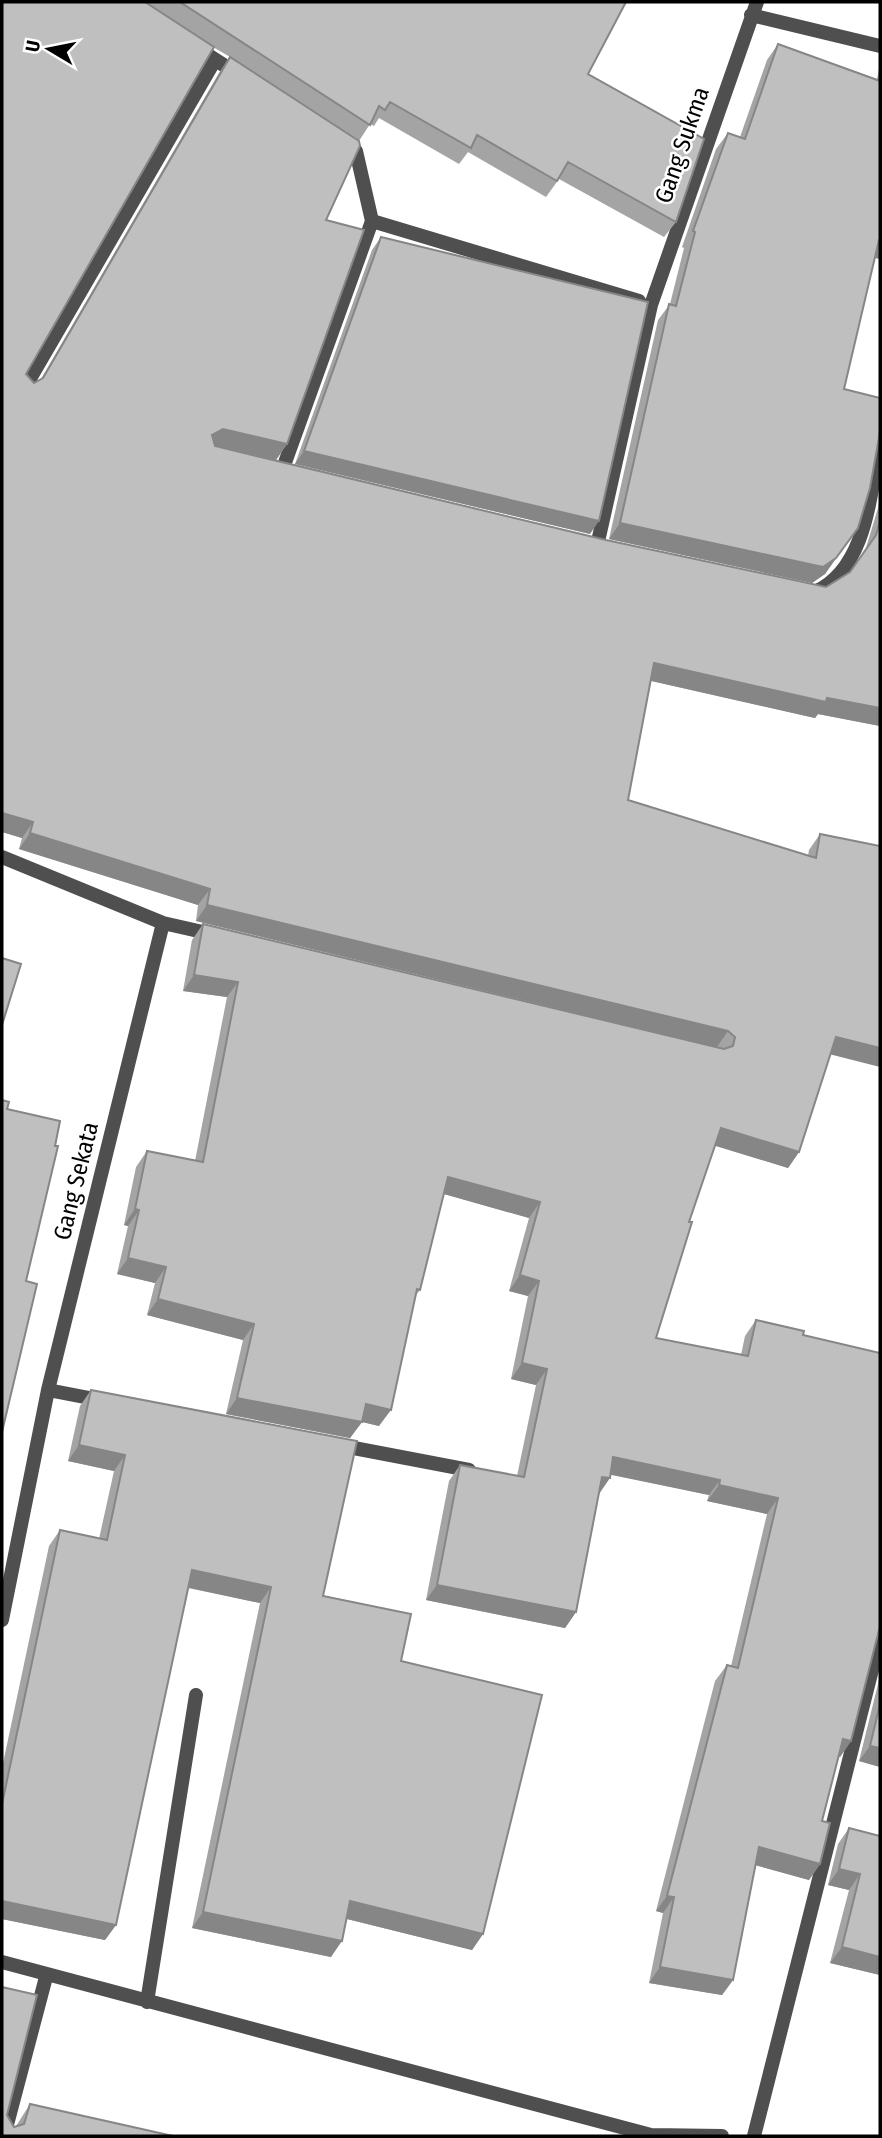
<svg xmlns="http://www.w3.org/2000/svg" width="882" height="2138" font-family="'Fira Sans Condensed',sans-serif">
<rect width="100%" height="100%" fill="#fff"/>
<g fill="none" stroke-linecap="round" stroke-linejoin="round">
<!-- minor -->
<path stroke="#4f4f4f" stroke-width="14" d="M751 15 880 46
M194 46 239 75
M372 221 639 301
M24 389 215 60
M282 471 372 221 356 151 344 143
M597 546 651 305 757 2
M815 592C868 568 870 491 880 442
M2 857 163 923 48 1390 2 1620
M163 923 216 935
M48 1390 105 1401
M338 1445 469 1470
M2 1962 651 2135 722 2136
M147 2002 196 1695
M4 2136 46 1977
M754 2136 880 1638"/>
</g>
<!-- wall -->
<path fill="#a4a4a4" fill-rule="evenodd" d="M2 2H626L588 74 676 222 664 237 559 179 546 197 468 152 459 164 379 118 374 126 370 124 359 141 326 220 287 444 276 460 606 540 826 587 850 572 865 551 878 508 880 496V726L818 714 815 718 651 681 628 800 808 856 809 850 820 834 830 1054 799 1152 788 1168 715 1145 689 1222 656 1338 741 1355 745 1336 756 1320 803 1335 880 1353V1630H879L851 1741 840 1757H838L822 1821 820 1864 809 1880 755 1865 733 1980 722 1995 649 1983 663 1913 656 1911 715 1681 727 1665 731 1666 767 1514 707 1501 709 1495 610 1474 599 1494 576 1612 565 1628 426 1600 449 1481 460 1465 517 1476 536 1385 511 1379 528 1296 509 1291 529 1218 444 1194 420 1290 415 1296 379 1426 362 1422 350 1438 226 1414 243 1340 147 1315 155 1283 117 1274 128 1226 124 1225 136 1167 147 1151 195 1161 227 997 183 991 192 940 203 924 719 1048 717 1047 196 921 198 905 19 849 22 838 2 832ZM213 47 230 57 219 73 41 379 34 383 26 374Z
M778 44 877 79 880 64V259L875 258 844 389 858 528 825 574 812 583 609 539 658 320 670 304 684 248 682 247 716 149 728 133 740 137 767 60Z
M381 237 590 534 295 464 372 250Z
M91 1390 323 1596 401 1661 483 1934 472 1950 347 1919 331 1957 192 1928 260 1603 188 1588 116 1925 105 1940 2 1919V1768L49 1546 60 1530 99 1539 114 1471 68 1461 80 1406Z
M880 1676V1767L859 1761Z
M849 1828 880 1836V1975L830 1963 849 1890 828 1885 838 1844Z
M30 2104 173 2136H2L7 2115 14 2127 16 2126 18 2123Z"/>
<!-- shaded-wall -->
<path fill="#868686" d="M879 240H880V259L868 256Z
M223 429 287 444 276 460 212 445V435Z
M304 451 599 521 590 534 295 464Z
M620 523 836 558 825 574 812 583 609 539Z
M654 663 880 708V726L818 714 815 718 643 679Z
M2 813 33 822 22 838 2 832Z
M30 833 210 889 198 905 19 849Z
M207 905 728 1031 717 1047 196 921Z
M194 975 238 982 227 997 183 991Z
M836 1037 880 1048V1067L825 1053Z
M721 1128 799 1152 788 1168 709 1144Z
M448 1177 540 1202 529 1218 437 1192Z
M135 1209 139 1210 128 1226 124 1225Z
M128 1258 166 1267 155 1283 117 1274Z
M520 1275 539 1281 528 1296 509 1291Z
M158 1299 254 1324 243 1340 147 1315Z
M522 1363 547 1369 536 1385 511 1379Z
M237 1398 362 1422 350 1438 226 1414Z
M366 1404 391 1410 379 1426 354 1420Z
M79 1445 125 1455 114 1471 68 1461Z
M613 1457 720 1480 709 1495 602 1473Z
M602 1477 610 1478 599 1494Z
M719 1485 778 1498 767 1514 707 1501Z
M192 1570 271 1587 260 1603 181 1586Z
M437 1585 576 1612 565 1628 426 1600Z
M843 1739 851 1741 840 1757 832 1755Z
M870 1746 880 1748V1767L859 1761Z
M759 1847 820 1864 809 1880 748 1863Z
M839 1869 860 1874 849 1890 828 1885Z
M667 1896 674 1897 663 1913 656 1911Z
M2 1901 116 1925 105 1940 2 1919Z
M350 1901 483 1934 472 1950 339 1917Z
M203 1912 342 1941 331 1957 192 1928Z
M842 1947 880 1957V1975L830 1963Z
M660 1967 733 1980 722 1995 649 1983Z"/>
<!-- building -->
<path fill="#bfbfbf" stroke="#868686" stroke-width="2" d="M2 2H145L214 47 26 374 34 383 43 378 230 57 359 141 360 146 326 220 364 230 287 444 223 429 212 435 215 446 606 540 826 587 850 572 876 535 880 521V708L827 698 826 702 654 663 628 800 816 858 820 834 880 846V1048L836 1037 799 1152 721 1128 689 1222H692L656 1338 748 1356 756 1320 804 1331 803 1335 880 1353V1626L851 1741 843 1739 822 1821 830 1823 820 1864 759 1847 733 1980 660 1967 674 1897 667 1896 727 1665 738 1668 778 1498 719 1485 720 1480 613 1457 610 1478 602 1477 576 1612 437 1585 460 1465 524 1477 547 1369 522 1363 539 1281 520 1275 540 1202 448 1177 420 1290 417 1289 391 1410 366 1404 362 1422 237 1398 254 1324 158 1299 166 1267 128 1258 139 1210 135 1209 147 1151 203 1162 238 982 194 975 203 924 724 1049 733 1046 735 1037 728 1031 207 905 210 889 30 833 33 822 2 813Z
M180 2H626L588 74 704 139 676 222 568 162 557 181 477 135 471 148 390 102 385 110 379 106 370 125Z
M778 44 880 81V240H879L844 389 880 398V432L870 488 858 528 836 558 823 567 620 523 669 304 676 306 695 232 693 231 728 133 745 139Z
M381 237 648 302 599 521 304 451Z
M2 958 21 964 2 1025Z
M2 1100 9 1102 7 1109 60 1121 55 1146H58L26 1281 37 1284 2 1432Z
M91 1390 357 1441 323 1596 411 1614 401 1661 542 1695 483 1934 350 1901 342 1941 203 1912 271 1587 192 1570 116 1925 2 1901V1804L60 1530 107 1540 125 1455 79 1445Z
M880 1704V1748L870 1746Z
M849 1828 880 1836V1957L842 1947 860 1874 839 1869Z
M2 1987 37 1995 7 2115 14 2127 24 2124 30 2104 173 2136H2Z"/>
<g text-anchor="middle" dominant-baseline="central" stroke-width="5" stroke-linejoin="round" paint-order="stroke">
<!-- street labels -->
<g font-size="24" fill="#000" stroke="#fff">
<text transform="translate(682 145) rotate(-71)">Gang Sukma</text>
<text transform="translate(76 1181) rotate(-76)">Gang Sekata</text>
</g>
</g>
<!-- border -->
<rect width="882" height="2138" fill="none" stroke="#000000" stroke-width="7"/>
<!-- north arrow -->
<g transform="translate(49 49) rotate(280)" stroke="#ffffff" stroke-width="5" paint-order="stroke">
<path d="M0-5L12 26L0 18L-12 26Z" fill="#000000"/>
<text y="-10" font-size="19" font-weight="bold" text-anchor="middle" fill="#000000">U</text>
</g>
</svg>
